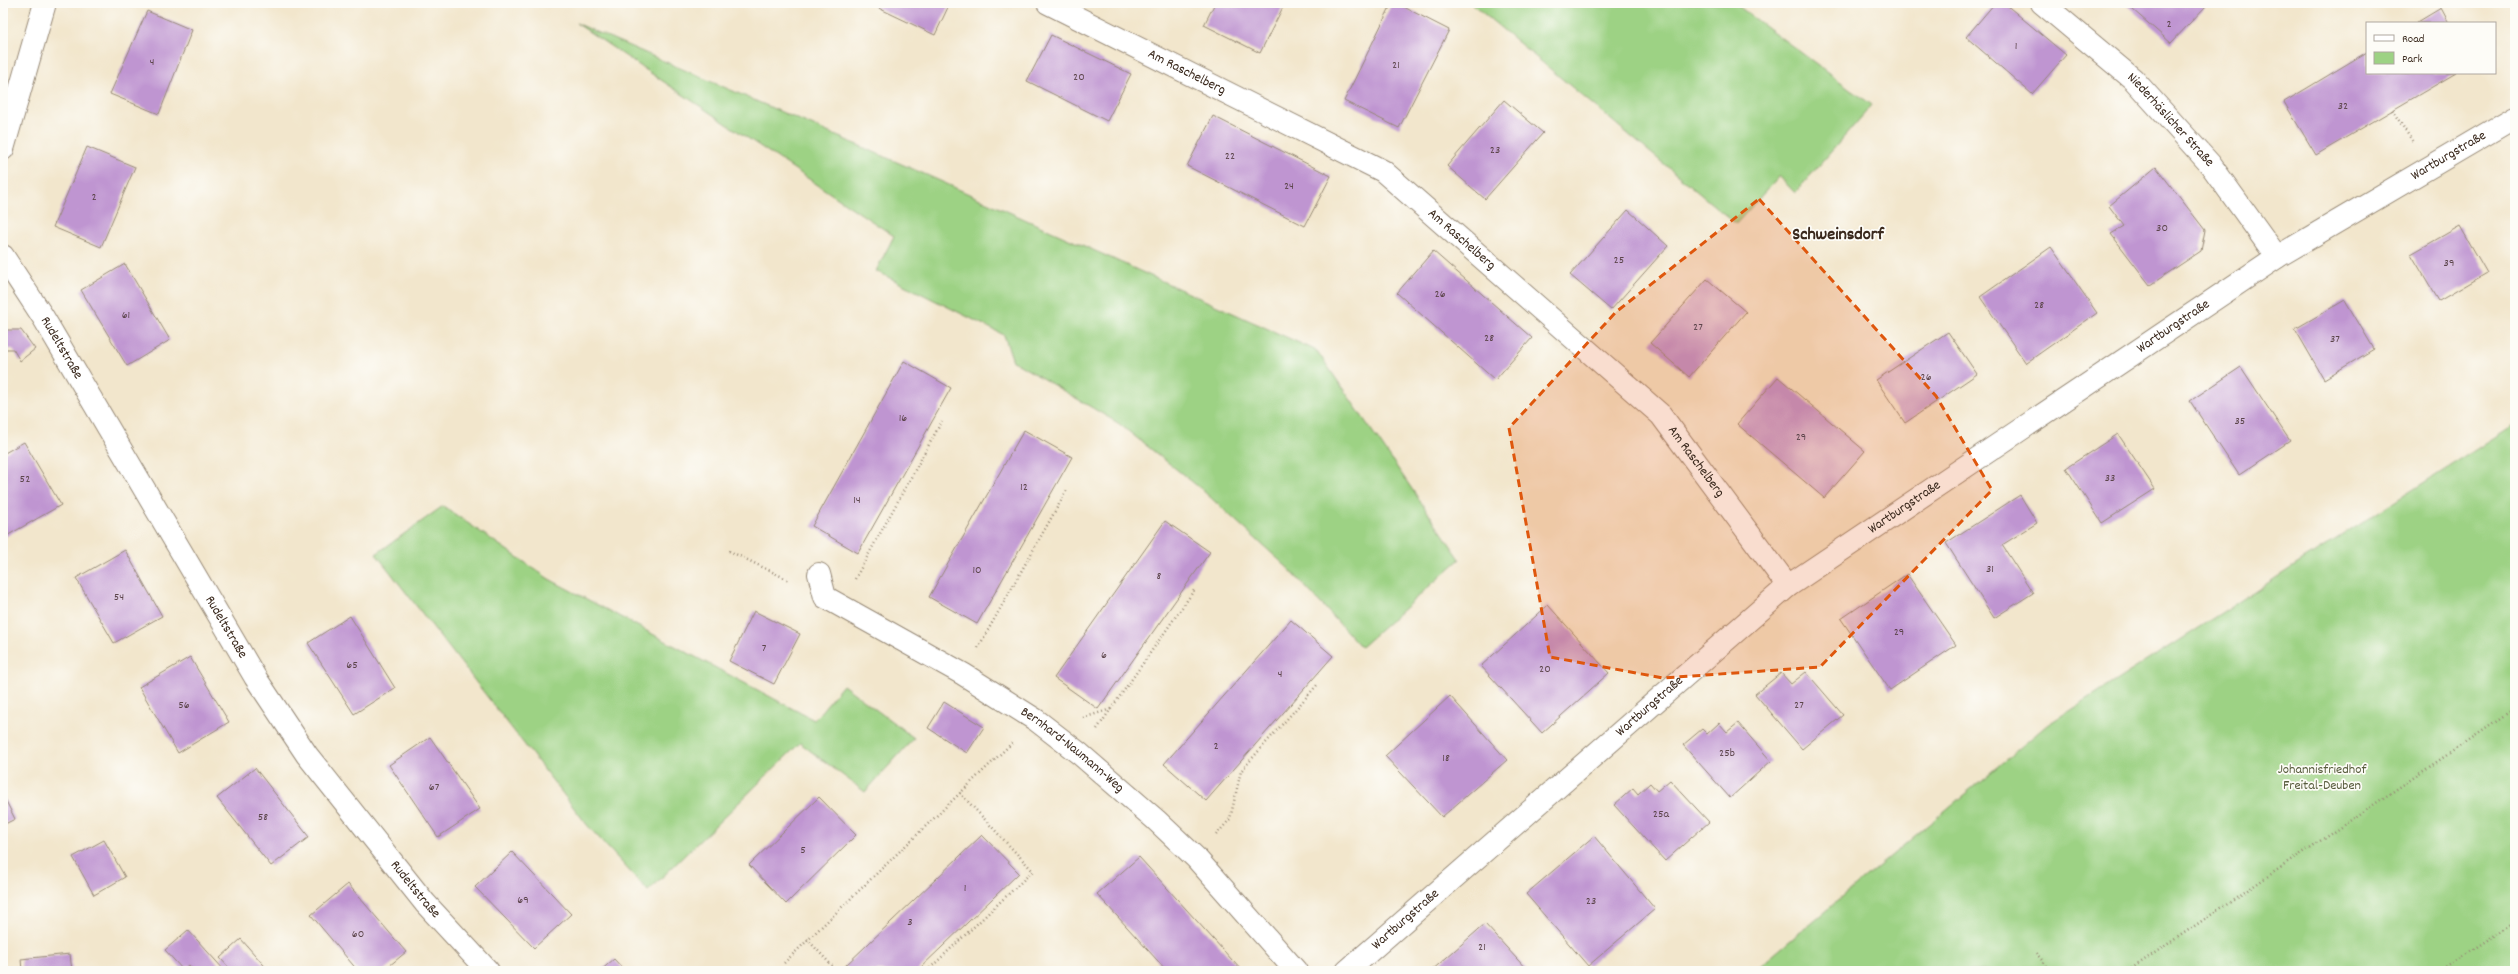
<svg xmlns="http://www.w3.org/2000/svg" width="2518" height="974" font-family="Dekko,sans-serif">
<rect width="100%" height="100%" fill="#fdfcf7"/>
<filter id="ink" filterUnits="userSpaceOnUse"><feTurbulence type="fractalNoise" baseFrequency=".025" numOctaves="2"/><feDisplacementMap in="SourceGraphic" scale="8" xChannelSelector="R" yChannelSelector="G"/><feConvolveMatrix kernelMatrix="1 2 1 2 8 2 1 2 1" color-interpolation-filters="sRGB"/></filter>
<filter id="wash" filterUnits="userSpaceOnUse"><feTurbulence type="fractalNoise" baseFrequency=".012" numOctaves="4" result="noise"/><feDisplacementMap in="SourceGraphic" scale="16" xChannelSelector="R" yChannelSelector="G"/><feGaussianBlur stdDeviation="0.9" result="paint"/><feColorMatrix in="noise" values="0 0 0 0 0 0 0 0 0 0 0 0 0 0 0 0 0 1.4 0 .05"/><feComposite in="paint" operator="in"/></filter>
<g filter="url(#wash)">
<rect width="100%" height="100%" fill="#f2e6cc"/>
<!-- green -->
<path fill="#9dd284" stroke="#6c7e51" d="M1471 3H1734L1872 105 1795 193 1779 176 1736 224Z
M576 23 929 176 1317 351 1460 559 1361 647 1289 569 1200 488 1118 423 1013 361 1004 335 876 271 894 236Z
M2515 424V971H1754L2047 725Z
M443 506 549 579 814 720 843 685 914 738 865 792 800 743 648 891 588 826 376 554Z"/>
<g id="blocks">
<!-- building -->
<path fill="#bf95d1" d="M868 3H950L935 35Z
M1215 3H1285L1260 53 1204 25Z
M1392 3H1396L1449 30 1399 128 1344 101Z
M1995 3H2004L2066 55 2032 94 1966 37Z
M2125 3H2205L2207 5 2171 43Z
M2441 8 2449 23H2416Z
M147 11 192 30 159 114 110 94Z
M1051 35 1131 74 1107 121 1027 81Z
M2367 52V73H2456L2316 155 2284 102Z
M1504 100 1543 133 1485 199 1447 166Z
M1213 116 1331 176 1305 226 1187 166Z
M87 147 135 167 101 247 53 227Z
M2156 167 2205 230 2201 251 2150 285 2111 234 2124 226 2109 206Z
M1628 210 1668 246 1611 310 1570 275Z
M2460 226 2487 273 2439 301 2411 254Z
M2051 247 2097 313 2026 363 1980 297Z
M1433 251 1532 338 1495 380 1397 293Z
M125 264 170 340 127 366 81 290Z
M1707 279 1746 312 1689 377 1650 343Z
M2345 300 2374 349 2324 379 2295 329Z
M3 330H21L35 349 20 361 13 349H3Z
M1948 332 1977 374 1905 423 1876 380Z
M904 361 951 388 858 553 812 526Z
M2241 367 2290 441 2239 475 2190 401Z
M1778 377 1865 451 1824 498 1737 424Z
M1024 430 1072 457 977 624 929 597Z
M2118 434 2155 489 2102 523 2066 468Z
M24 442 61 505 3 538V454Z
M2020 495 2037 523 2002 545 2033 593 1994 618 1946 543Z
M1165 521 1210 552 1098 709 1054 678Z
M125 550 162 616 114 643 76 578Z
M1907 574 1956 645 1890 690 1841 619Z
M1548 605 1609 673 1542 733 1481 666Z
M754 611 800 634 774 684 729 661Z
M350 616 395 688 354 714 308 643Z
M1291 620 1333 656 1206 801 1164 764Z
M190 657 229 722 178 753 139 687Z
M1806 672 1843 715 1802 749 1755 694 1781 673 1791 684Z
M1450 696 1507 760 1442 817 1385 756Z
M944 702 984 727 967 753 928 728Z
M1719 723 1727 732 1738 723 1771 761 1730 798 1683 745 1702 729 1707 734Z
M430 737 480 809 438 837 389 765Z
M255 768 309 837 271 866 217 798Z
M1670 780 1709 822 1665 861 1614 805 1633 788 1638 794 1650 783 1657 791Z
M3 795 15 819 3 825Z
M819 797 856 835 786 904 749 865Z
M982 835 1019 873 917 971H850L845 966Z
M1594 836 1655 909 1588 966 1526 894Z
M104 840 125 877 94 895 73 857Z
M512 852 571 914 534 948 475 887Z
M1139 857 1242 971H1167L1097 894Z
M348 884 406 952 383 971H358L311 915Z
M1485 924 1528 971H1431Z
M188 930 225 971H194L189 965 183 970 165 950Z
M241 939 269 971H232L220 958Z
M70 954 72 971H22L21 959Z
M614 959 625 971H600Z"/>
</g>
</g>
<g filter="url(#ink)">
<use href="#blocks" fill-opacity="0" stroke="#968875" stroke-width="1"/>
<g fill="none" stroke-linecap="round" stroke-linejoin="round">
<defs>
<g id="minor">
<path id="s1" d="M1048 3 1383 171 1661 415 1788 586"/>
<path id="s2" d="M2042 3 2133 79 2210 164 2277 257"/>
<path d="M3 149 45 3"/>
<path id="s3" d="M3 256 43 317 255 677 307 755 425 903 488 971"/>
<path id="s4" d="M819 574 825 597 963 674 1036 720 1080 754 1156 820 1196 858 1296 971"/>
<path id="s5" d="M1347 971 1788 586 2277 257 2515 117"/>
</g>
</defs>
<!-- minor casing -->
<use href="#minor" stroke="#968875" stroke-width="24"/>
<!-- path -->
<path stroke="#968875" stroke-width="2.5" stroke-dasharray="1 3" stroke-linecap="butt" d="M2392 110 2413 142
M729 551 789 580
M855 579 942 421
M978 648 1067 490
M1083 718 1111 709
M1097 729 1195 589
M1216 835 1230 819 1241 771 1318 684
M807 939 837 971
M2036 953 2051 971
M784 963 1013 742
M927 971 1033 871 960 793
M2128 971 2515 709
M2440 971 2515 922"/>
<!-- minor -->
<use href="#minor" stroke="#fff" stroke-width="22"/>
</g>
</g>
<!-- marked area -->
<path fill="#df570d" fill-opacity="0.2" stroke="#df570d" stroke-width="3" stroke-dasharray="8 5" stroke-linejoin="round" d="M1759 199 1936 396 1992 490 1820 667 1663 678 1550 657 1509 428 1616 312Z"/>
<g text-anchor="middle" dominant-baseline="central" stroke-width="3.5" stroke-linejoin="round" paint-order="stroke">
<!-- number labels -->
<g font-size="12" fill="#5c454b">
<text x="2169" y="24">2</text>
<text x="2016" y="46">1</text>
<text x="152" y="62">4</text>
<text x="1396" y="65">21</text>
<text x="1079" y="77">20</text>
<text x="2343" y="106">32</text>
<text x="1495" y="150">23</text>
<text x="1230" y="156">22</text>
<text x="1289" y="186">24</text>
<text x="94" y="197">2</text>
<text x="2162" y="228">30</text>
<text x="1619" y="260">25</text>
<text x="2449" y="263">39</text>
<text x="1440" y="294">26</text>
<text x="2039" y="305">28</text>
<text x="126" y="315">61</text>
<text x="1698" y="327">27</text>
<text x="1489" y="338">28</text>
<text x="2335" y="339">37</text>
<text x="1926" y="377">26</text>
<text x="903" y="418">16</text>
<text x="2240" y="421">35</text>
<text x="1801" y="437">29</text>
<text x="2110" y="478">33</text>
<text x="25" y="479">52</text>
<text x="1024" y="487">12</text>
<text x="857" y="500">14</text>
<text x="1990" y="569">31</text>
<text x="977" y="570">10</text>
<text x="1159" y="576">8</text>
<text x="119" y="597">54</text>
<text x="1899" y="632">29</text>
<text x="764" y="648">7</text>
<text x="1104" y="655">6</text>
<text x="352" y="665">65</text>
<text x="1545" y="669">20</text>
<text x="1280" y="674">4</text>
<text x="184" y="705">56</text>
<text x="1799" y="705">27</text>
<text x="1216" y="746">2</text>
<text x="1727" y="753">25b</text>
<text x="1446" y="758">18</text>
<text x="434" y="787">67</text>
<text x="1661" y="814">25a</text>
<text x="263" y="817">58</text>
<text x="803" y="850">5</text>
<text x="965" y="888">1</text>
<text x="523" y="900">69</text>
<text x="1591" y="901">23</text>
<text x="910" y="922">3</text>
<text x="358" y="934">60</text>
<text x="1482" y="947">21</text>
</g>
<!-- street labels -->
<g font-size="14" fill="#3b2a1e" stroke="#fdfcf7">
<text stroke="none"><textPath href="#s1" startOffset="155">Am Raschelberg</textPath></text>
<text stroke="none"><textPath href="#s2" startOffset="174">Niederhäslicher Straße</textPath></text>
<text stroke="none"><textPath href="#s5" startOffset="1374">Wartburgstraße</textPath></text>
<text stroke="none"><textPath href="#s1" startOffset="479">Am Raschelberg</textPath></text>
<text stroke="none"><textPath href="#s5" startOffset="1050">Wartburgstraße</textPath></text>
<text stroke="none"><textPath href="#s3" startOffset="109">Rudeltstraße</textPath></text>
<text stroke="none"><textPath href="#s1" startOffset="803">Am Raschelberg</textPath></text>
<text stroke="none"><textPath href="#s5" startOffset="726">Wartburgstraße</textPath></text>
<text stroke="none"><textPath href="#s3" startOffset="433">Rudeltstraße</textPath></text>
<text stroke="none"><textPath href="#s5" startOffset="402">Wartburgstraße</textPath></text>
<text stroke="none"><textPath href="#s4" startOffset="315">Bernhard-Naumann-Weg</textPath></text>
<text stroke="none"><textPath href="#s3" startOffset="757">Rudeltstraße</textPath></text>
<text stroke="none"><textPath href="#s5" startOffset="78">Wartburgstraße</textPath></text>
</g>
<!-- park labels -->
<g font-size="14" fill="#585c3d" stroke="#fdfcf7">
<text x="2322" y="770">Johannisfriedhof<tspan x="2322" dy="16">Freital-Deuben</tspan></text>
</g>
<!-- district labels -->
<g font-size="18" font-weight="bold" fill="#3b2a1e" stroke="#fdfcf7">
<text x="1838" y="235">Schweinsdorf</text>
</g>
</g>
<!-- margin -->
<rect width="2518" height="974" fill="none" stroke="#fdfcf7" stroke-width="16"/>
<!-- legend -->
<rect x="2366" y="22" width="130" height="52" fill="#fdfcf7" stroke="#afa8a0"/>
<rect x="2374" y="35" width="20" height="6" fill="#ffffff" stroke="#afa8a0"/>
<text x="2402" y="42" font-size="12" fill="#3b2a1e">Road</text>
<rect x="2374" y="52" width="20" height="12" fill="#9dd284" stroke="#afa8a0"/>
<text x="2402" y="62" font-size="12" fill="#3b2a1e">Park</text>
</svg>
